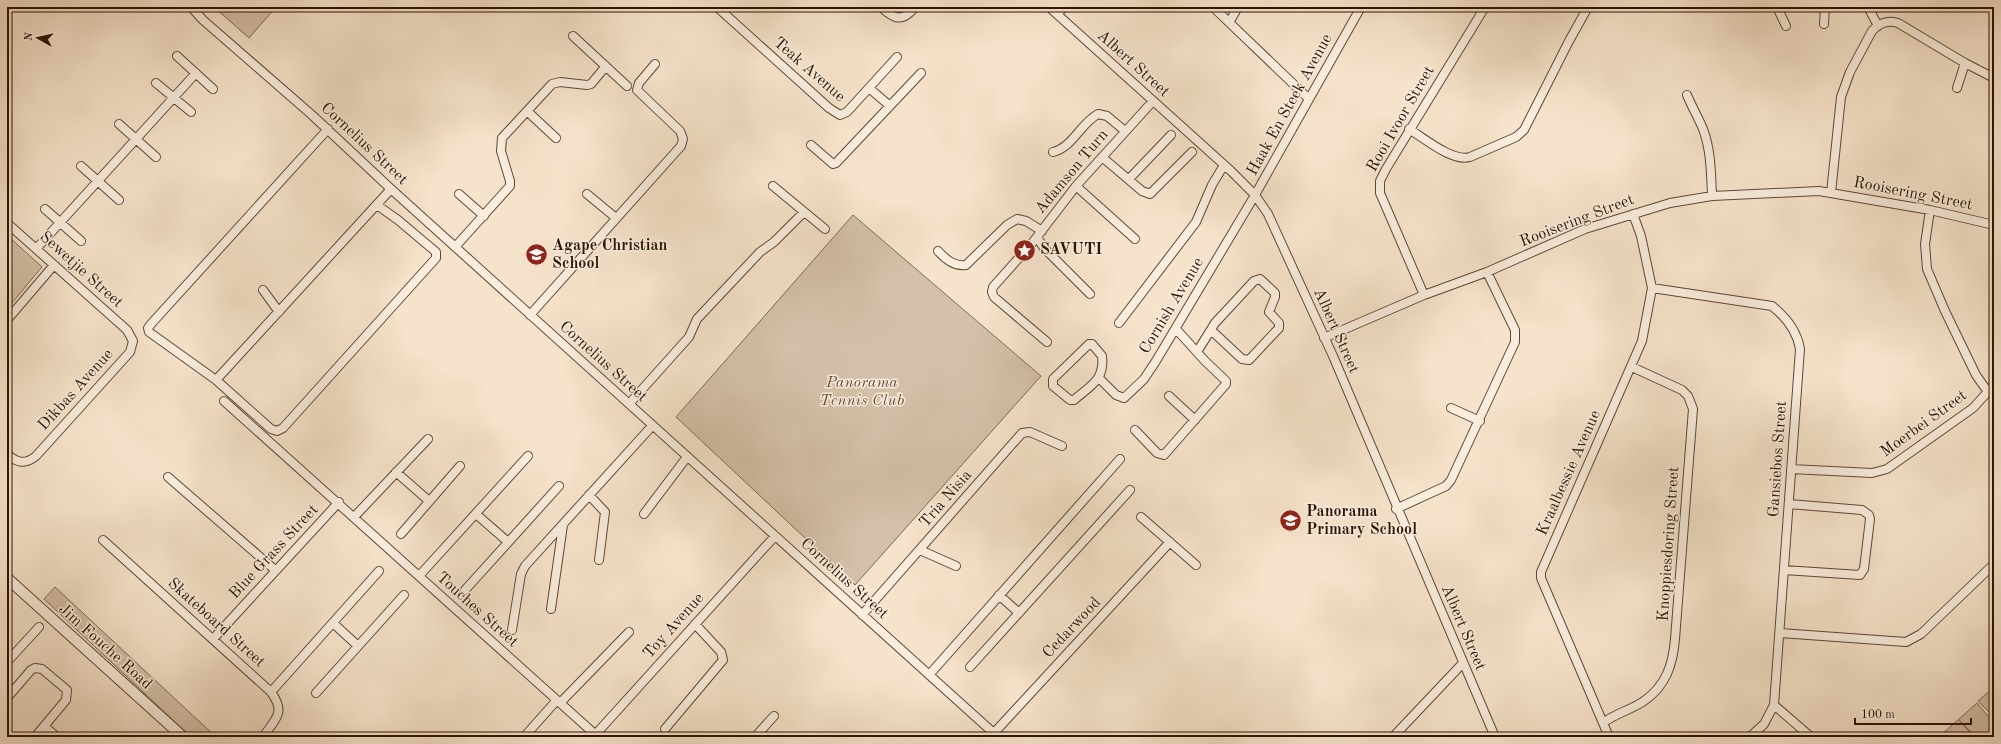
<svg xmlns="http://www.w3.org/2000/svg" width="2001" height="744" font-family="'Old Standard TT',serif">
<rect width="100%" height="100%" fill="#f6e3cb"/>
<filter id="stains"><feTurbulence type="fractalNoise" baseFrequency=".005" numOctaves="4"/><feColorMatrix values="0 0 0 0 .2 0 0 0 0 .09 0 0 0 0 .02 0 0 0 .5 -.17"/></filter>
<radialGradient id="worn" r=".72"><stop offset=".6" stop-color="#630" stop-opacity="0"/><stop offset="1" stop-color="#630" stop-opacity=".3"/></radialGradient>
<!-- green -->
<path fill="#d4c0a9" stroke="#806a56" d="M214 7H276L249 38Z
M853 215 1041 376 855 585 676 417Z
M7 235 42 267 7 309Z
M55 587 216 737H191L44 599Z
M1994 687V717L1978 701Z
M1977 703 1994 723V733L1989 737H1976L1959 720 1974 737H1943L1941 735Z"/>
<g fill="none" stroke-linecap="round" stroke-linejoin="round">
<defs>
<path id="minor" d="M191 7 203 20 312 115 391 189 998 737
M717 7 829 108 840 115 847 112 897 57
M881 7C894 19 902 23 915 7
M1049 7 1231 171 1255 195 1268 214 1333 356 1495 737
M1213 7 1309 99
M1777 7 1786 26
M1868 7 1878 26
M7 11 8 7
M1057 14 1064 7
M1230 21 1238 7
M1824 24 1825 7
M573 36 627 86
M177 56 213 89
M156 83 191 112
M869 88 890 106
M1957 88 1965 63
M1687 95C1692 107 1698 117 1703 129 1711 150 1711 173 1712 196
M528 112 556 138
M119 124 156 157
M328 129 151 324 148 328 149 332 216 380 391 189
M1409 129C1424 138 1452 162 1470 157L1516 137 1524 130 1569 41 1588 7
M811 145 833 164 836 163 921 73
M1053 152C1073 147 1080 124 1098 114L1107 116 1125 131
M1102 157 1142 191 1150 194 1192 152
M81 166 119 200
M1129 179 1171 135
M773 186 825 229
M1076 186 1135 239
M1831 193 1841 97 1850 72 1872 31C1879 23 1888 20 1898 23L1965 63 1994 78
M459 194 484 216
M587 194 616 218
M45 209 81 241
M1930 210 1925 244 1927 269 1945 311 1976 375 1988 392
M7 223 127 330 133 341 130 352 36 456C25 465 17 463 7 454
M1037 237 1044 248 1090 294
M455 247 510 186V181L501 151 502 138 552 84 560 82 587 85 591 84 606 66
M36 249 196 73
M938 251C945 259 954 267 966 265L1007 225 1017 219 1026 221 1042 231
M1652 288 1772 306C1786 317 1797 331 1800 349L1774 705 1764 724 1750 737
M263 290 279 312
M1424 295 1380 193V181L1386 169 1485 7
M530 315 681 146 683 139 680 131 637 90 639 83 655 64
M7 320 54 265
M1119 323 1196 222 1212 185 1224 165
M1324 338 1424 295 1487 272 1585 229 1670 203 1712 196 1819 191 1930 210 1994 225
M1047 342 994 297 992 292 993 287 1033 242 1076 186 1153 101
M1089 344H1092L1102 356C1105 380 1090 386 1074 400H1070L1053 386V379Z
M1197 352 1215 323 1254 281 1260 279 1275 293V297L1269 312 1279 323V328L1249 360 1242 359 1211 330
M1099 378 1116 395 1124 398 1144 379 1156 361 1255 195 1361 7
M216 380 271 429 277 431 283 428 436 258V252L398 220 377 205
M1169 396 1195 420
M224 401 598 737
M629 404 689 337 697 319 760 252 774 242 804 212
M1451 408 1480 421
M1135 430 1157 453 1164 455 1226 384V381L1205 361 1176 329
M1791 469 1872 473 1887 469 1973 408 1994 385
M396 472 429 501
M168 477 275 570
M589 495 605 512 599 560
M1396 509 1446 486 1451 480 1515 342V330L1487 272
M476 514 508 542
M644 514 687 457
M354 517 428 439
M1141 517 1196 565
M401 534 460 466
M103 540 271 692C286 713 276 718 263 737
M920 550 956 566
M1784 570 1860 575 1864 569 1870 519 1869 515 1862 510 1789 504
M419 576 528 456
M465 590 559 486
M999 595 1019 613
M551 609 563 525
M862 615 1022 433 1030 432 1062 446
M333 623 358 646
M512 630 521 574 525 566 652 426
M1780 633 1906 642 1921 634 1994 564
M213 639 339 502
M7 662 39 627
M970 667 1130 490
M929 675 1120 459
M271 692 379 571
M316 693 404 595
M7 698 31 670 35 668 42 669 67 690 66 700 35 737
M560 703 629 632
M1774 705 1811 737
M1603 723C1616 713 1631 710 1644 701 1666 686 1673 664 1675 639L1693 409 1688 396 1682 390 1632 367
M44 726 57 737
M665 729 723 660 721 652 695 624
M994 733 1170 542
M595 735 775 536
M524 737 557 700
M755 737 774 716
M1393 737 1463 663
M1609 737 1541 578V572L1642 341 1652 288 1641 236 1633 214"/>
<path id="tertiary" d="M7 578 183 737"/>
</defs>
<!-- minor casing -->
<use href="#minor" stroke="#5e4735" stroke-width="10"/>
<!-- tertiary casing -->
<use href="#tertiary" stroke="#5e4735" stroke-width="12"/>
<!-- minor -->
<use href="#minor" stroke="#f9eddd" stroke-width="8"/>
<!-- tertiary -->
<use href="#tertiary" stroke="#f9eddd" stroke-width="10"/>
</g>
<!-- icons -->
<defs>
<symbol id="sight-disc" viewBox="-11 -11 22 22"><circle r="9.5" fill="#8f2418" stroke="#f9eddd"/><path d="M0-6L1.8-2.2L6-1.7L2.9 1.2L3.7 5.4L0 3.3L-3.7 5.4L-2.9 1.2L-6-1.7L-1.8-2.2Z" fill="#fff"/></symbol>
<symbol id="school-disc" viewBox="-11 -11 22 22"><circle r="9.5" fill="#8f2418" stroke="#f9eddd"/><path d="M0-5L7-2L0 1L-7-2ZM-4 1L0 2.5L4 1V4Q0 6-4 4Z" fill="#fff"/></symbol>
</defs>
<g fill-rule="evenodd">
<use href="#sight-disc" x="1012" y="238" width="25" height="25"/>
<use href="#school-disc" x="524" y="242" width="25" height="25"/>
<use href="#school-disc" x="1278" y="508" width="25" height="25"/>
</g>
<g text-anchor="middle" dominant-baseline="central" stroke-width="3" stroke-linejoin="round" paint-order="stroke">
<!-- street labels -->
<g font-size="16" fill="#2c1303" stroke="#f9eddd">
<text transform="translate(1133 64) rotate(42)">Albert Street</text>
<text transform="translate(809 70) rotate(41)">Teak Avenue</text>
<text transform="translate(1290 105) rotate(-61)">Haak En Steek Avenue</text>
<text transform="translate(1401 119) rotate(-60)">Rooi Ivoor Street</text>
<text transform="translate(364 144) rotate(43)">Cornelius Street</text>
<text transform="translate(1072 172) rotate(-50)">Adamson Turn</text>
<text transform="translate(1913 194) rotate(11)">Rooisering Street</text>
<text transform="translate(1577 221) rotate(-21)">Rooisering Street</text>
<text transform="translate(81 270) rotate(42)">Sewetjie Street</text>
<text transform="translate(1172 306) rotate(-59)">Cornish Avenue</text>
<text transform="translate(1336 331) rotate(66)">Albert Street</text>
<text transform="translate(603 362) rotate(42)">Cornelius Street</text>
<text transform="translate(76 390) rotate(-48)">Dikbas Avenue</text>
<text transform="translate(1924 424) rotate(-36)">Moerbei Street</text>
<text transform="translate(1778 459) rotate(-86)">Gansiebos Street</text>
<text transform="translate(1569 473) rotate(-66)">Kraalbessie Avenue</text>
<text transform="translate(946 499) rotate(-49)">Tria Nisia</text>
<text transform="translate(1669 544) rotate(-86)">Knoppiesdoring Street</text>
<text transform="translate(274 552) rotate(-47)">Blue Grass Street</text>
<text transform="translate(844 579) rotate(42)">Cornelius Street</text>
<text transform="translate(477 610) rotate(42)">Touches Street</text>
<text transform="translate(216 623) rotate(42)">Skateboard Street</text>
<text transform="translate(674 626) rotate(-48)">Toy Avenue</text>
<text transform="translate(1072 628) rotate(-47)">Cedarwood</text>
<text transform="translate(1463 628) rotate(67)">Albert Street</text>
<text transform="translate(105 647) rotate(42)">Jim Fouche Road</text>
</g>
<!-- poi labels -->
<g font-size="16" font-weight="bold" fill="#2c1303" stroke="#f9eddd" text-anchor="start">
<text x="552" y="246">Agape Christian<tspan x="552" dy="18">School</tspan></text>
<text x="1040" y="250">SAVUTI</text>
<text x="1306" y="512">Panorama<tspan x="1306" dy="18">Primary School</tspan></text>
</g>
<!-- park labels -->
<g font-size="16" font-style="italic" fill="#67503d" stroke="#f9eddd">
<text x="862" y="383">Panorama<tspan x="862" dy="18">Tennis Club</tspan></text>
</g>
</g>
<!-- margin -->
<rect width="2001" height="744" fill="none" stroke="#f6e3cb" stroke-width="24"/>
<rect x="8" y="8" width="1985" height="728" fill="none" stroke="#2c1303" stroke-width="2"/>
<rect x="12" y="12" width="1977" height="720" fill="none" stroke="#2c1303"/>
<!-- north arrow -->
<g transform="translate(38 38) rotate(278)" stroke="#f9eddd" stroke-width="3" paint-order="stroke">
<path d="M0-3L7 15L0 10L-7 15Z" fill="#2c1303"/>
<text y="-6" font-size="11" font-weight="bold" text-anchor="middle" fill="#2c1303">N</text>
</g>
<!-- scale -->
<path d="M1855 718v6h116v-6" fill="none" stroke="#2c1303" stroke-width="2"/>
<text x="1861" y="718" font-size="12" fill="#2c1303" stroke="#f9eddd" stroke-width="3" paint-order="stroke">100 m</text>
<rect width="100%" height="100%" filter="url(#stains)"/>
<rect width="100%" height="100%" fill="url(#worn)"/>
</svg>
